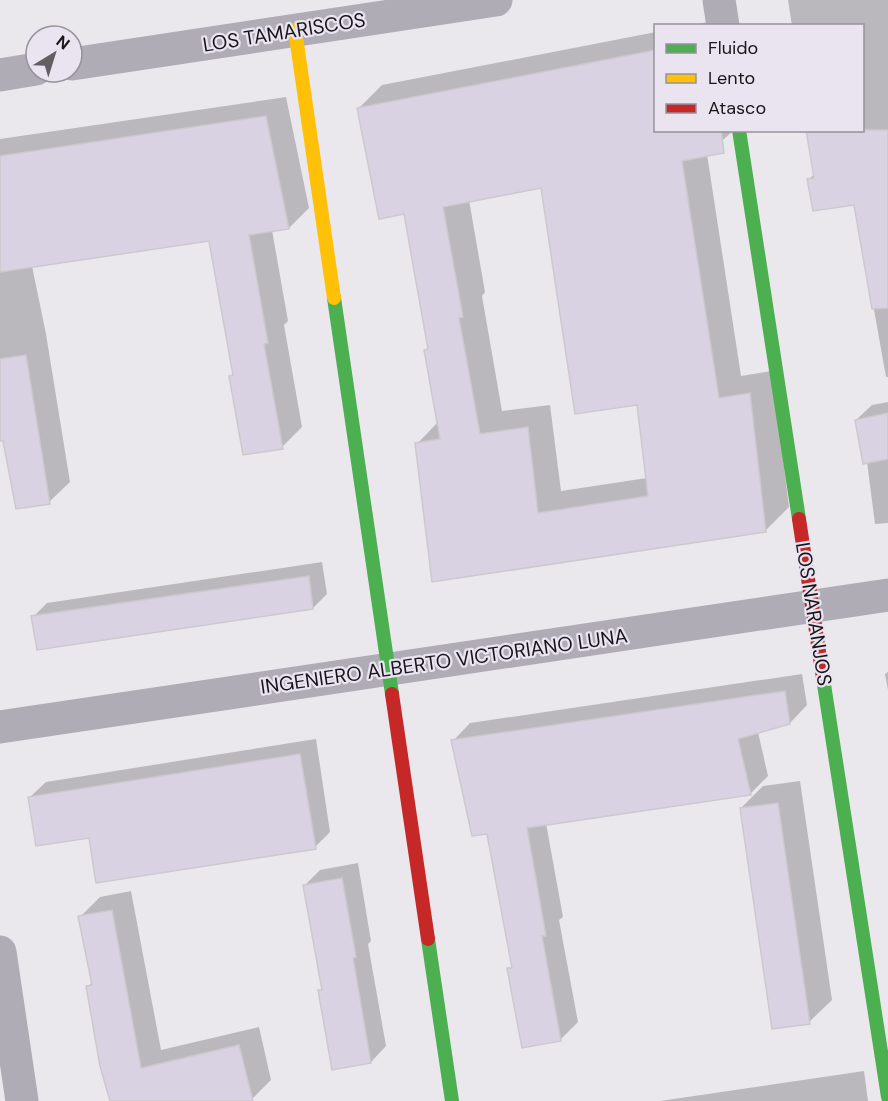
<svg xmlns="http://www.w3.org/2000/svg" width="888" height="1101" font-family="'DM Sans',sans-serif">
<rect width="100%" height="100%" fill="#eae7ed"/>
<!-- shadow -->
<path fill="#0003" fill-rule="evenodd" d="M788 0H888V377H886L855 203 809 179 862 130V26H792Z
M712 21 713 26H690Z
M656 32V130L733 131 707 154 741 376 772 371 789 507 766 530 433 580 417 444 438 422 426 350 429 348 406 213 359 108 382 85ZM542 186 638 403 647 478 561 491 550 405 502 411 482 296 485 292 469 200Z
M286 97 309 208 289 228 272 230 288 321 284 325 302 427 282 447 231 376 234 373 210 240 32 266 46 334 70 482 49 502 0 430V139Z
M888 402V523L875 524 867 462 856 420 872 405Z
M322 562 327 594 313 608 33 617 47 603Z
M888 672V690L885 674Z
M802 674 807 705 790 723 758 732 768 776 750 794 546 823 563 917 559 920 578 1022 560 1040 509 969 513 965 489 832 453 741 470 723Z
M316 739 330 832 315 847 90 837 30 797 46 782Z
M800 781 832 1000 809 1022 741 808 763 786Z
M358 863 371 941 368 944 386 1046 371 1062 320 991 323 988 305 885 320 870Z
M131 891 161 1050 259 1027 271 1080 252 1099 244 1101H111L88 987 92 982 80 917 100 897Z
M864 1071 868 1101H660Z"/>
<!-- building -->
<path fill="#d9d2e2" stroke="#ccc9ce" stroke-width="1.5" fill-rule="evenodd" d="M656 50V130H721L724 153 682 161 719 398 750 393 766 532 432 582 415 443 440 439 424 350 428 349 404 214 379 219 357 108ZM541 188 575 414 637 405 648 496 538 513 528 427 480 434 459 318 463 317 443 207Z
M266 116 289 229 249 235 268 343 264 344 283 449 243 455 229 376 233 375 209 241 0 272V156Z
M806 130H888V308L872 309 854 205 813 211 807 179 814 178Z
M26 355 50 504 16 509 3 441H0V359Z
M888 413V459L863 464 855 420Z
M309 576 313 609 37 650 31 616Z
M785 691 790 724 738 739 751 795 527 828 546 936H542L561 1041 522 1048 507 968H512L487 834 472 836 451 740Z
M300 754 316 849 96 883 89 838 36 846 28 797Z
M778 803 810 1024 772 1029 740 808Z
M342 878 356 957 353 958 371 1063 332 1070 318 990H322L303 885Z
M112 910 141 1068 239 1045 253 1101H110L100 1066 86 986 92 985 78 916Z"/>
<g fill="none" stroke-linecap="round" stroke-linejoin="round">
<!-- street -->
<path stroke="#afacb6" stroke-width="33" d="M719 0 723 26
M72 64 496 0
M0 75 36 69
M0 727 888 595
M0 952 22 1101"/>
<!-- fast -->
<path stroke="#4caf50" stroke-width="14" d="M739 130 799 519
M334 298 392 694
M823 678 888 1097
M428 939 452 1101"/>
<!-- slow -->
<path stroke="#ffc107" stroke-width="14" d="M295 30 334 298"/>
<!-- jam -->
<path stroke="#c62828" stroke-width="14" d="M799 519 823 678
M392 694 428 939"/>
</g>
<g text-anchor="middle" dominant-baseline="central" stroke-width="4.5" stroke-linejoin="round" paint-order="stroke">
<!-- street labels -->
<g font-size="20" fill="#18161a" stroke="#e9e4f0">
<text transform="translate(284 32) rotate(-9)">LOS TAMARISCOS</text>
<text transform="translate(814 614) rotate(81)">LOS NARANJOS</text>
<text transform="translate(444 661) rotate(-8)">INGENIERO ALBERTO VICTORIANO LUNA</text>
</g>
</g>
<!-- legend -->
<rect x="654" y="24" width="210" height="108" fill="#e9e4f0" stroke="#95929a" stroke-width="1.5"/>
<rect x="666" y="44" width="30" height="9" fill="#4caf50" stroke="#95929a" stroke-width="1.5"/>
<text x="708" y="54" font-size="18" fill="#18161a">Fluido</text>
<rect x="666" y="74" width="30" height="9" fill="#ffc107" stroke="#95929a" stroke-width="1.5"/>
<text x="708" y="84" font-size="18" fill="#18161a">Lento</text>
<rect x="666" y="104" width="30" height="9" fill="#c62828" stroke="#95929a" stroke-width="1.5"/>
<text x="708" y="114" font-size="18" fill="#18161a">Atasco</text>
<!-- north arrow -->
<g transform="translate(54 54) rotate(38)"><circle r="28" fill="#e9e4f0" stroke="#95929a" stroke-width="1.5"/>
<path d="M0-4.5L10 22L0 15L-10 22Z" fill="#625f64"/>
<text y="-9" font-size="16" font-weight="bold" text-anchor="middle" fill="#18161a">N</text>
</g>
</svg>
